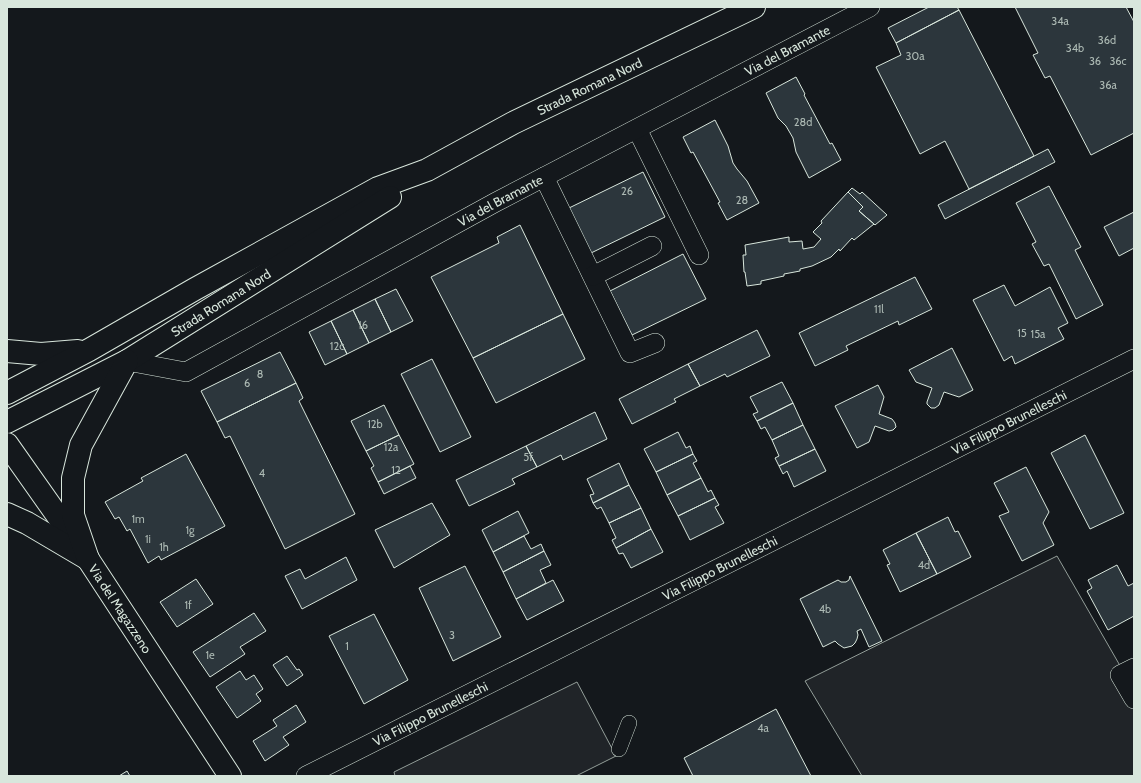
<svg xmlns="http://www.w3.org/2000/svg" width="1141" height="783" font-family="Cabin,sans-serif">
<rect width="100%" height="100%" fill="#14181c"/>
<!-- green -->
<path fill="#202428" stroke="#939e99" d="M1057 556 1134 690V776H862L805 681Z
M577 682 616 756 576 776H395L394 772Z"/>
<!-- building -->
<path fill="#2c363c" stroke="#d8e6dc" d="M929 7H957L959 10 896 43 888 28Z
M1015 7H1126L1134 22V133L1091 155 1050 76 1045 78 1033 55 1038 53Z
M959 10 1034 156 969 189 945 141 920 154 876 67 901 55 896 43Z
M796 77 805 94 804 95 830 144 832 143 841 160 809 178 796 152 793 138 786 126 778 118 766 93Z
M715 120 728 146 733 163 737 169 747 181 759 203 727 220 718 203 720 202 693 152 691 153 683 137Z
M1048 149 1055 162 945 219 938 205Z
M643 172 665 217 591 253 569 208Z
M1049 186 1081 247 1075 250 1103 305 1076 319 1049 264 1044 266 1032 244 1036 242 1016 203Z
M852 188 860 194 862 192 887 215 875 225 874 224 859 211 863 207 848 192Z
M848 192 863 207 859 211 874 224 854 240 852 238 840 251 839 249 831 257 812 266 800 269V271L784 274V276L761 281V284L747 286 745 272H744L743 255H746L745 245 789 237V242L802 241 803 249 814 247 821 239 813 232 822 223 821 221Z
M1134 212V248L1119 256 1104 227Z
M520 225 563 314 473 358 431 277 499 243 497 237Z
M683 254 706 299 632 335 610 291Z
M915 277 932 309 899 325 898 321 846 346 848 350 815 366 799 333Z
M1004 285 1015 306 1050 287 1068 323 1058 328 1064 339 1015 364 1012 356 1004 361 973 300Z
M396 289 413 321 391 332 375 299Z
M375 299 391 332 369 343 353 310Z
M353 310 369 343 347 354 331 321Z
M563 314 585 359 496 403 473 358Z
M331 321 347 354 325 365 309 332Z
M757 330 770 356 727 377 725 374 700 386 688 364Z
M952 348 973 390 959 397 944 392 939 405 935 408H931L927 404V402L932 388 916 382 909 370Z
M280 352 296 383 217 422 201 391Z
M432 359 471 437 440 452 401 374Z
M688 364 700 386 674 399 676 402 632 424 619 399Z
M782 382 793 403 757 421 753 414 758 412 750 397Z
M296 383 303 398 299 401 355 514 285 549 230 436 225 438 217 422Z
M878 385 884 397 879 414 892 419 895 423 896 427 893 430 889 431 875 426 869 442 857 448 835 406Z
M793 403 803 425 772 440 765 427 761 429 757 421Z
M384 405 399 435 366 451 351 421Z
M595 412 607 439 563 460 561 455 537 467 526 446Z
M803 425 815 449 779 466 775 458 779 456 772 440Z
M678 432 686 448 690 446 693 454 656 472 644 449Z
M399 435 414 464 378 482 371 468 374 466 366 451Z
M1085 435 1124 513 1090 529 1051 453Z
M526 446 537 467 512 479 515 484 469 506 456 480Z
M815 449 826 471 794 487 787 471 783 474 779 466Z
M186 454 225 526 161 560 159 556 148 563 130 529 127 531 119 517 115 519 105 502 143 481 141 478Z
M693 454 697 461 693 463 701 478 667 495 656 472Z
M619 463 629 485 593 503 590 495 594 494 587 479Z
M410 466 416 478 384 494 378 482Z
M1026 467 1049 512 1043 523 1054 545 1022 561 999 516 1009 512 994 483Z
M701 478 708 492 711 490 715 498 678 516 667 495Z
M629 485 641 508 609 523 601 507 597 509 593 503Z
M715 498 719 505 715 507 724 523 690 540 678 516Z
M432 503 450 535 394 568 375 530Z
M641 508 651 529 616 548 612 540 616 538 609 523Z
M518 511 529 533 493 552 482 530Z
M948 517 955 532 958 531 971 557 937 574 916 533Z
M651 529 663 552 631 568 623 553 619 554 616 548Z
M916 533 937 574 900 592 887 565 890 564 883 550Z
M524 536 531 549 541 544 544 551 503 572 493 552Z
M544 551 551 565 540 570 546 583 516 599 503 572Z
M346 557 357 580 302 609 285 576 300 569 305 579Z
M1117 565 1128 586 1134 583V616L1108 630 1087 591 1092 588 1088 580Z
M465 566 501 637 453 661 419 588Z
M850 576 882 641 869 647 861 629 857 631 858 635 857 639 855 643 852 646 844 648 838 644 835 641 823 647 800 599 838 580 841 582H846L849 580Z
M196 579 213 604 177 627 160 602Z
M553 580 564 601 527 620 516 599Z
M254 613 266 631 240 647 245 654 210 677 193 652Z
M374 614 408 680 364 704 329 636Z
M287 656 297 670 299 669 303 675 287 686 273 665Z
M240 671 246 680 254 675 263 689 256 694 261 701 237 718 216 687Z
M296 705 306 722 283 737 289 745 265 761 253 741 277 726 273 720Z
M776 709 811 776H693L684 758Z
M127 771 130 776H119Z"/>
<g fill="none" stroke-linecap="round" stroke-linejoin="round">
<defs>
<path id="pedestrian" d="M619 749 629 723"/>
<g id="minor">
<path d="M637 129 699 255"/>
<path d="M544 177 630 353 655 343"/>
<path d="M593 276 652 246"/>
<path id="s1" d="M127 361 186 372 496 202 870 7"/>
<path d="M1134 668 1120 675 1134 699"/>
<path id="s2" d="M306 776 1134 359"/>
</g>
<g id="tertiary">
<path id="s3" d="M7 444 88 559 230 776"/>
</g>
<g id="primary">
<path d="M7 351 41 354 78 351"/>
<path id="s4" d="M7 393 89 350 195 289 378 188 427 170 513 123 754 7"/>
<path id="s5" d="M7 422 127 361 390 197"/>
<path d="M7 514 27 523 88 559"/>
<path d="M88 559 73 515V478L81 445 127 361"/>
</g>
</defs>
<!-- pedestrian casing -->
<use href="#pedestrian" stroke="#d8e6dc" stroke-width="16"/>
<!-- minor casing -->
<use href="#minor" stroke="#d8e6dc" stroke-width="20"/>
<!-- tertiary casing -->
<use href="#tertiary" stroke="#d8e6dc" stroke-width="24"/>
<!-- primary casing -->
<use href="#primary" stroke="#d8e6dc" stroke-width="24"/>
<!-- pedestrian -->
<use href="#pedestrian" stroke="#14181c" stroke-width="15"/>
<!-- minor -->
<use href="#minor" stroke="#14181c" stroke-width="19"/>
<!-- tertiary -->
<use href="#tertiary" stroke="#14181c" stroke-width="22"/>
<!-- primary -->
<use href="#primary" stroke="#14181c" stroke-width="22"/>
</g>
<g text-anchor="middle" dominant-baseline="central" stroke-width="3" stroke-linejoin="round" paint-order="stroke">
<!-- number labels -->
<g font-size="11" fill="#adbab4">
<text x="1060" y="21">34a</text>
<text x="1107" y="40">36d</text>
<text x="1075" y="48">34b</text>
<text x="915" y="56">30a</text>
<text x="1095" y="61">36</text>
<text x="1118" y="61">36c</text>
<text x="1108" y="85">36a</text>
<text x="803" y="122">28d</text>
<text x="627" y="191">26</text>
<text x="742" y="200">28</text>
<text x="879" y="309">11l</text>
<text x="363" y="325">16</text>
<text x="1022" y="333">15</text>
<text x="1038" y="334">15a</text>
<text x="337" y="346">12c</text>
<text x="260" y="374">8</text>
<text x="247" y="383">6</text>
<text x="375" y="424">12b</text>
<text x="391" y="447">12a</text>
<text x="528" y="457">5f</text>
<text x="396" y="470">12</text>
<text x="262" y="473">4</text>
<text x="138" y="519">1m</text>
<text x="190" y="530">1g</text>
<text x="148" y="539">1i</text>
<text x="164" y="547">1h</text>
<text x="924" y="565">4d</text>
<text x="188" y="605">1f</text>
<text x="825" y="609">4b</text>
<text x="452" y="635">3</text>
<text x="347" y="646">1</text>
<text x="210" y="655">1e</text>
<text x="763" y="728">4a</text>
</g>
<!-- street labels -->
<g font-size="13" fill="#d8e6dc" stroke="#14181c">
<text stroke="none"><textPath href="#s1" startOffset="742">Via del Bramante</textPath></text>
<text stroke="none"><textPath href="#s4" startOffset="659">Strada Romana Nord</textPath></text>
<text stroke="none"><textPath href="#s1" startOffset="418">Via del Bramante</textPath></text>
<text stroke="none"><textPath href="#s5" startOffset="245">Strada Romana Nord</textPath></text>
<text stroke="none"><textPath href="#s2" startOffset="787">Via Filippo Brunelleschi</textPath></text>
<text stroke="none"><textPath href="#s2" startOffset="463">Via Filippo Brunelleschi</textPath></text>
<text stroke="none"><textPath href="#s3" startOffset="200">Via del Magazzeno</textPath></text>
<text stroke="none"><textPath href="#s2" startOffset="139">Via Filippo Brunelleschi</textPath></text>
</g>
</g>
<!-- border -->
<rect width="1141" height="783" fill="none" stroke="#d8e6dc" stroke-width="16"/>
</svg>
